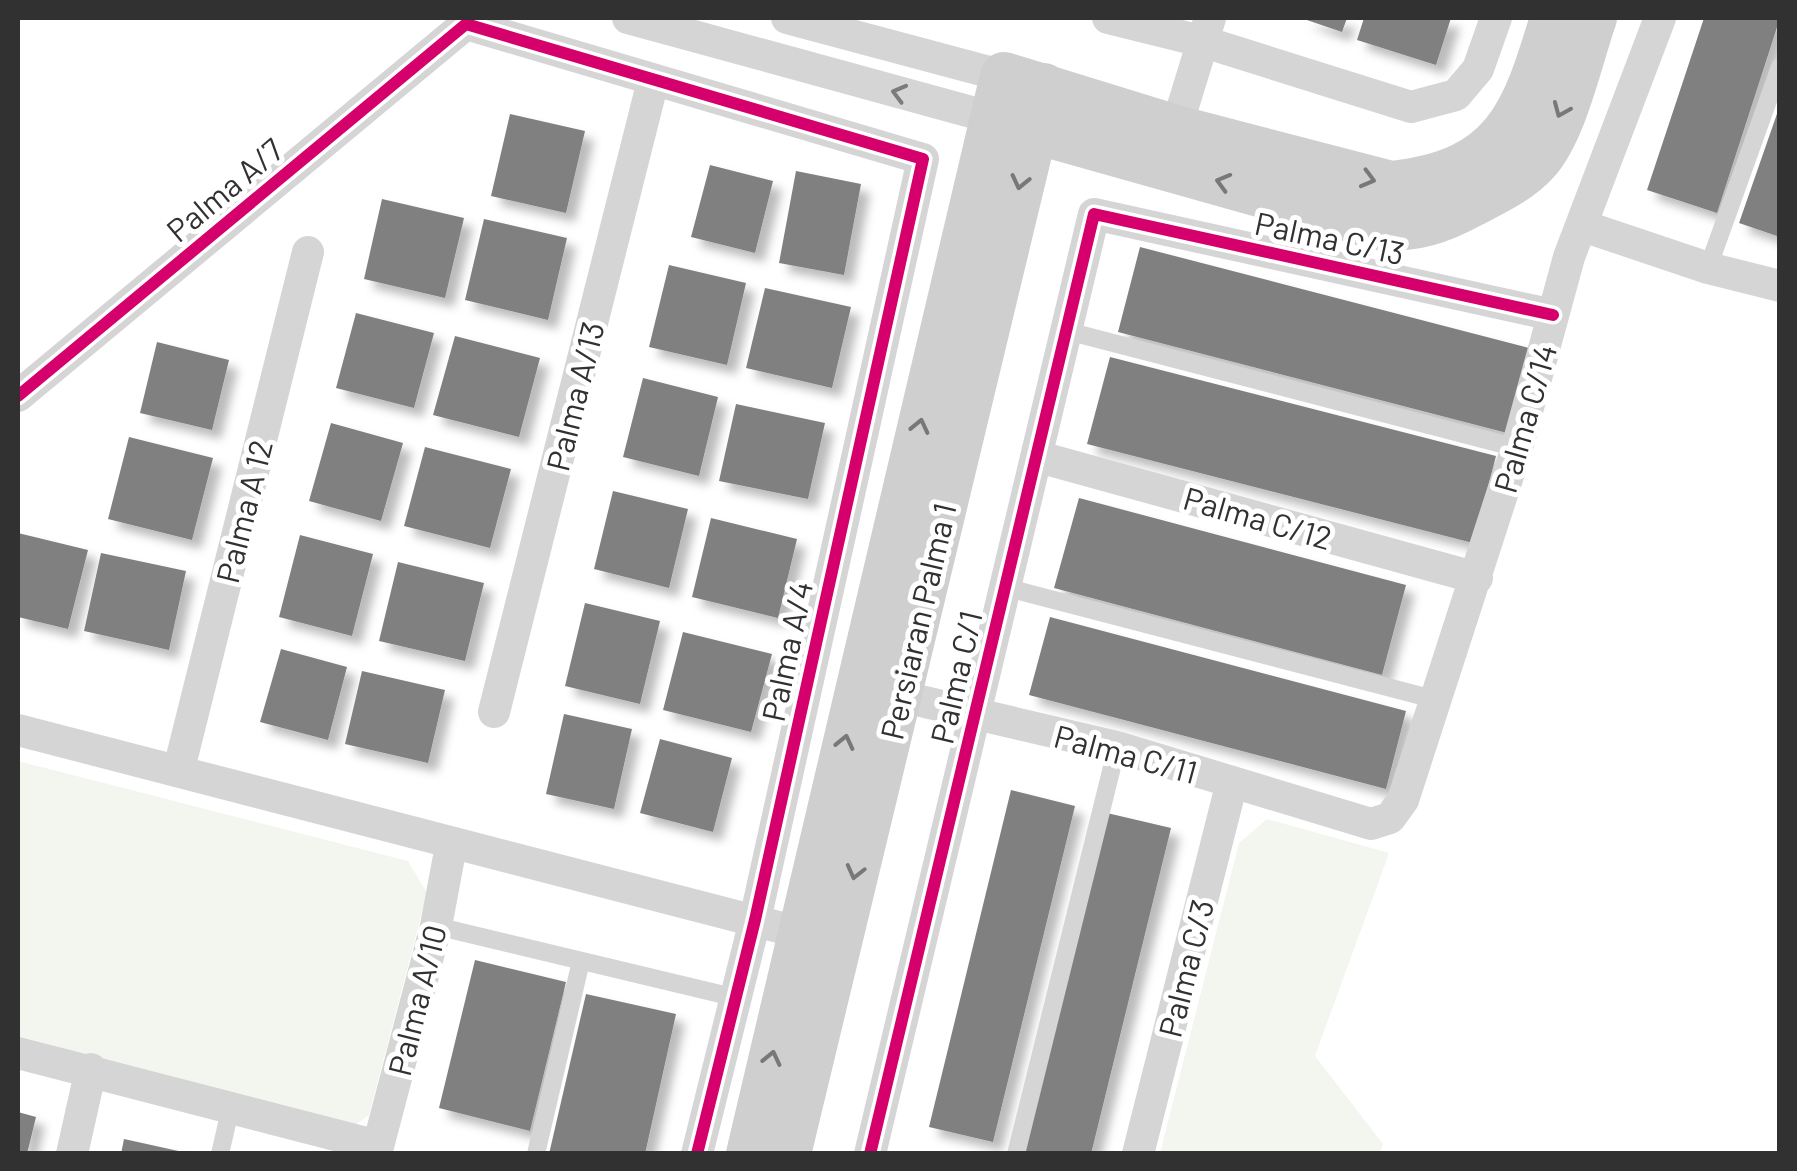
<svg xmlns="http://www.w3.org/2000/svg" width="1797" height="1171" font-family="Barlow,sans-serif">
<defs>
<filter id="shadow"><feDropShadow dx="9" dy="9" stdDeviation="5" flood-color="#0004"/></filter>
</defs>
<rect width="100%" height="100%" fill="#fff"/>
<!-- green -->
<path fill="#f2f6ee" d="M18 761 408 861 427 893 369 1115 352 1127 18 1036Z
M1267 819 1389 853 1315 1056 1383 1144 1380 1153H1160L1239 843Z"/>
<!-- building -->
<path fill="#808080" filter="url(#shadow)" d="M1301 18H1347L1342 32Z
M1364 18H1451L1436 65 1357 40Z
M1704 18H1780L1717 213 1647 190Z
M1779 108H1780V237L1739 223Z
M510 114 585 131 566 213 491 196Z
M710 165 773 181 755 253 691 237Z
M796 171 861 184 844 275 779 263Z
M382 199 464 218 445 298 364 279Z
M484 219 567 238 548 320 465 300Z
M1140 247 1533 349 1511 434 1118 332Z
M669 265 746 283 727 365 649 347Z
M765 288 851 307 832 388 746 368Z
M356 313 434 333 414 408 336 388Z
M455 336 540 358 519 437 433 415Z
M157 342 229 360 212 430 140 413Z
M1110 357 1496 456 1473 543 1087 444Z
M643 378 718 397 699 476 623 457Z
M736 404 825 423 808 499 719 481Z
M331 423 403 443 381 521 309 501Z
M129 437 213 458 192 540 108 519Z
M425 447 511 469 490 548 404 526Z
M613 491 688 509 669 588 594 569Z
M1079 498 1406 585 1382 675 1054 588Z
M711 518 797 539 778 618 692 597Z
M18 533 88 550 68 629 18 617Z
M300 535 373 554 352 636 279 617Z
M101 553 186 571 169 650 84 631Z
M398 562 484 583 465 661 379 641Z
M585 603 660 621 640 704 565 686Z
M1050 617 1406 711 1386 789 1029 695Z
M683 632 772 654 751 732 663 710Z
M281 649 347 667 328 740 260 722Z
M362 671 445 690 428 763 345 744Z
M564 714 632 729 614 809 546 794Z
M660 739 732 758 713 832 640 813Z
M1011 790 1075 806 993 1142 929 1127Z
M1107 813 1171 828 1091 1154H1023Z
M475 960 566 982 530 1131 439 1108Z
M586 994 676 1014 645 1154H549Z
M18 1112 36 1117 27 1154H18Z
M124 1139 183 1152V1154H121Z"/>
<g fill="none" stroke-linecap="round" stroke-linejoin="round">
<!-- lane -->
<path stroke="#d5d5d5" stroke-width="18" d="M1708 268 1780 67
M1067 331 1517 448
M1004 587 1437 700
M436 926 737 998
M220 1154 231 1106
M536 1154 581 961
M1016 1154 1117 747"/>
<!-- street -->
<path stroke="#d5d5d5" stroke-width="32" d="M628 18 993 118
M787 18 1004 76
M1108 18 1201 41 1411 107 1456 95 1478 69 1496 18
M1176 129 1210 18
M1583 226 1708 268 1780 286
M18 396 466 24 923 159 755 920 697 1154
M1039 457 1477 578
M878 691 1117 747 1371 824 1390 818 1403 800 1517 448 1569 257 1660 18
M494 712 653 81
M18 730 821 938
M179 769 308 252
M18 1053 378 1146
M72 1154 91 1069
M376 1154 436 926 451 846
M870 1154 1094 214 1553 315
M1138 1154 1232 782"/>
<!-- secondary -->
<path stroke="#cfcfcf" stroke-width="48" d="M1003 121 1377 226C1415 229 1439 221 1472 203 1495 191 1519 180 1536 161 1564 130 1579 57 1593 18
M750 1154 1004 76 1176 129 1391 185C1506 173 1525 115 1554 18
M787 1154 1044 87"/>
<defs>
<path id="cycleway" d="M18 396 466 24 923 159 755 920 697 1154
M870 1154 1094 214 1553 315"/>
</defs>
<!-- cycleway casing -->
<use href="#cycleway" stroke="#fff" stroke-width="19"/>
<!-- cycleway -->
<use href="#cycleway" stroke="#d6006c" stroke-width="12"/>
</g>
<!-- one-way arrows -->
<defs><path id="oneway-chevron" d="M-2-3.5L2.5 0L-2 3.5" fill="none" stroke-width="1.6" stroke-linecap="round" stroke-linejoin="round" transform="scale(2.5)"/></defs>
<use stroke="#7b7b7b" href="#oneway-chevron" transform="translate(899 93) rotate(-165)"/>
<g stroke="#787878">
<use href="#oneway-chevron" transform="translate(1561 110) rotate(113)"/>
<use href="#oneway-chevron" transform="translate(1368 179) rotate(15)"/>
<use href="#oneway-chevron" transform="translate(1020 182) rotate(103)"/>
<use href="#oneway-chevron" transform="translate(1223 182) rotate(-164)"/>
<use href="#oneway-chevron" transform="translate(920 426) rotate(-77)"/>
<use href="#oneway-chevron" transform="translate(845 742) rotate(-77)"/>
<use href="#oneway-chevron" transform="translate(855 872) rotate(104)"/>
<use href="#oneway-chevron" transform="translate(772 1058) rotate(-77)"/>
</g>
<g text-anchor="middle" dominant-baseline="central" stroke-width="10" stroke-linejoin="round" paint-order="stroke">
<!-- street labels -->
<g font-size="32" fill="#313131" stroke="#fff">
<text transform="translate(224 189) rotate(-40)">Palma A/7</text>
<text transform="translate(1330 237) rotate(12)">Palma C/13</text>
<text transform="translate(574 396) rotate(-76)">Palma A/13</text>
<text transform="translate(1524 418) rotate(-74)">Palma C/14</text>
<text transform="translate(243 511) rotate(-76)">Palma A 12</text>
<text transform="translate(1258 517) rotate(16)">Palma C/12</text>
<text transform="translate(917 621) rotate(-77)">Persiaran Palma 1</text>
<text transform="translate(786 651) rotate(-78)">Palma A/4</text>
<text transform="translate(955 677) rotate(-77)">Palma C/1</text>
<text transform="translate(1126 753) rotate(15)">Palma C/11</text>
<text transform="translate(1185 968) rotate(-76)">Palma C/3</text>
<text transform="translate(416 1000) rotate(-76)">Palma A/10</text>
</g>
</g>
<!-- border -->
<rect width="1797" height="1171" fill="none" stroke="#313131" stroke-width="40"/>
</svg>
